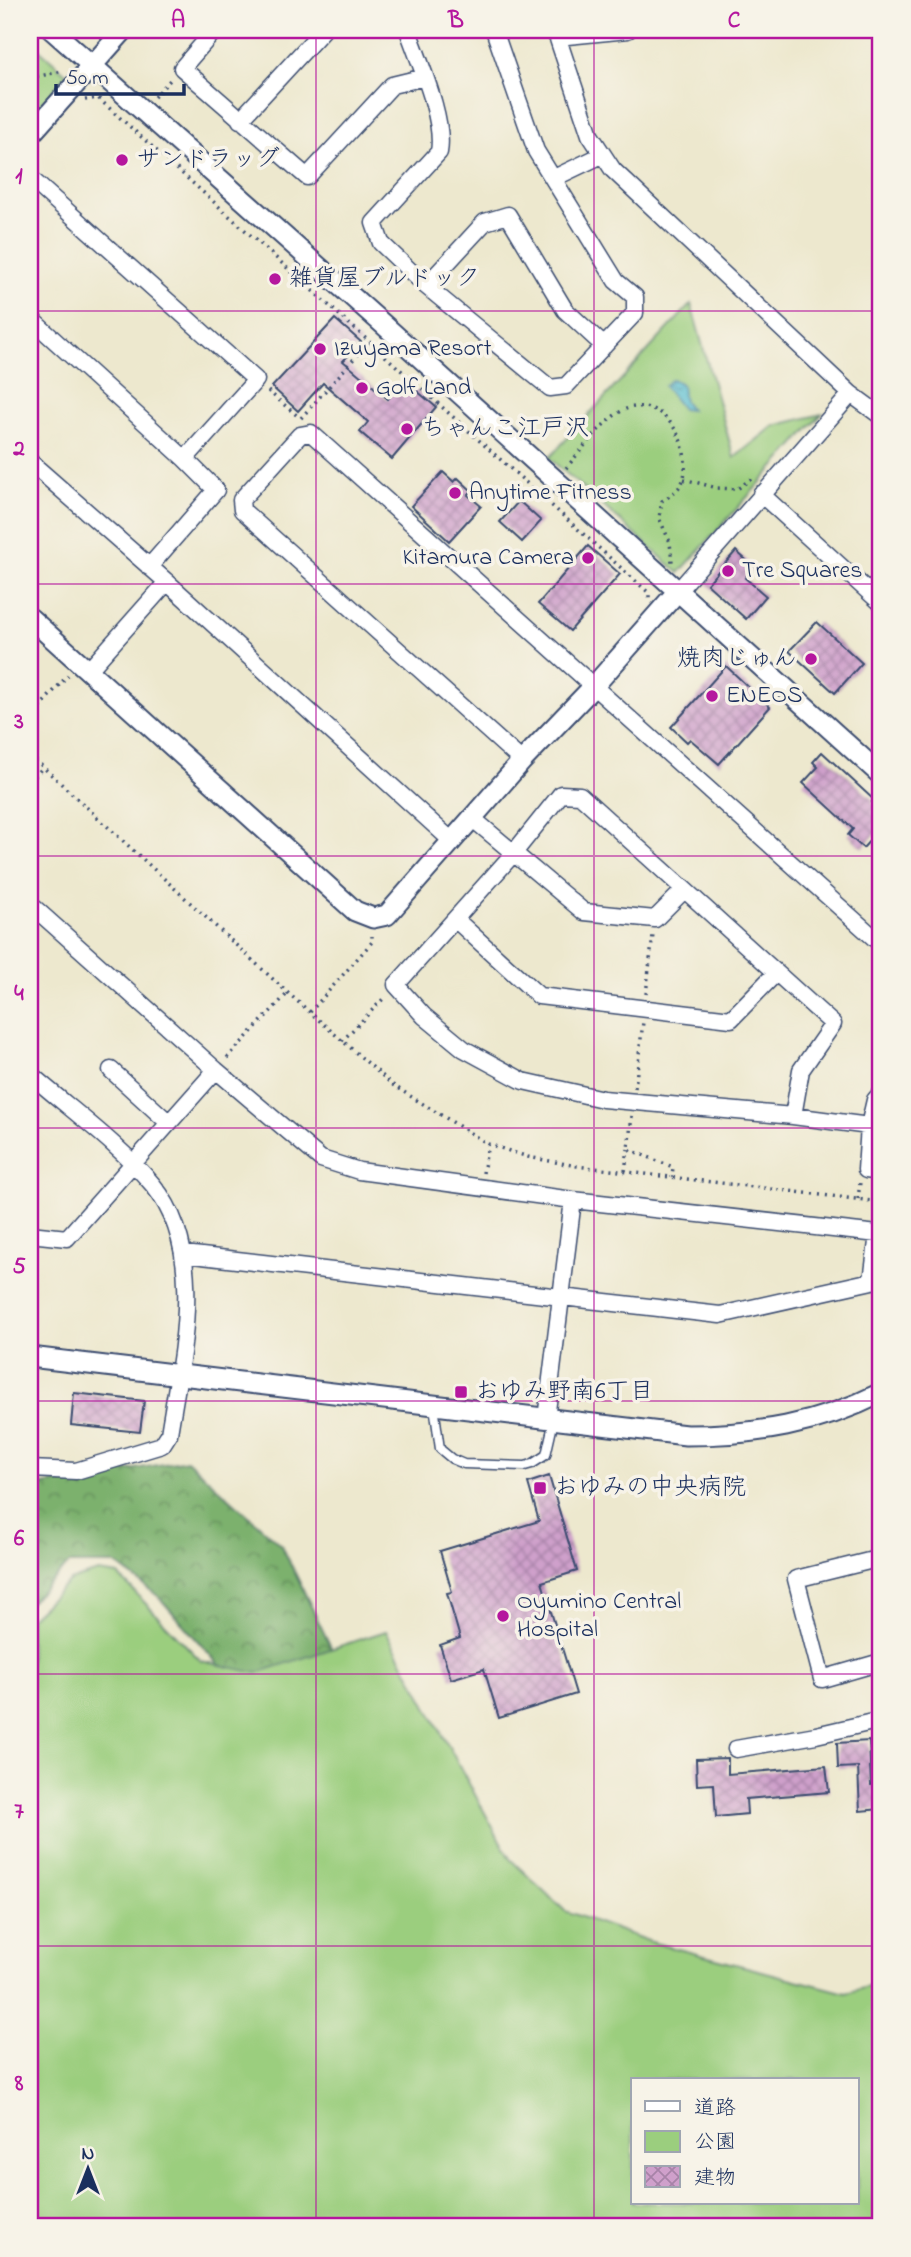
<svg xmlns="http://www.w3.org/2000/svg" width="911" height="2257" font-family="'Indie Flower','Klee One',sans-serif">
<defs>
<pattern id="forest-crowns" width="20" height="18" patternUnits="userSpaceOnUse" patternTransform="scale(1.75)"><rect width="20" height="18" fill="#7cb16d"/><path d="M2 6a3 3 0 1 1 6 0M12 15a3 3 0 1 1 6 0" fill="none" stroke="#65905d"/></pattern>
<pattern id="water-ripples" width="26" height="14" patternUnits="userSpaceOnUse" patternTransform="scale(1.75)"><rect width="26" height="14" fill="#54bdd0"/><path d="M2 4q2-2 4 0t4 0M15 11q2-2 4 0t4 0" fill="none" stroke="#459aac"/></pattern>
<pattern id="building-cross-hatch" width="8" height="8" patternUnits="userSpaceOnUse" patternTransform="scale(1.75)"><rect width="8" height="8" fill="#cfa0cb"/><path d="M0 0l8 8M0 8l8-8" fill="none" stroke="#a783a8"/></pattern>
</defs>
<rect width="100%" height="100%" fill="#f7f3e8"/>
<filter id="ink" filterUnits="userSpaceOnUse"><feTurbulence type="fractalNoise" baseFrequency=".0143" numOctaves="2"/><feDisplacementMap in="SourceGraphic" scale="14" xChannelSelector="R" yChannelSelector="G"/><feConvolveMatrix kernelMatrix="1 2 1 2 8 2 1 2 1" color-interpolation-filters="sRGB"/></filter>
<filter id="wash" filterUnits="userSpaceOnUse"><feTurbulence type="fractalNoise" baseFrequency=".00686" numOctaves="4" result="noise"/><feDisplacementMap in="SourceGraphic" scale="28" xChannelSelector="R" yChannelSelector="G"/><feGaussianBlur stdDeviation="1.57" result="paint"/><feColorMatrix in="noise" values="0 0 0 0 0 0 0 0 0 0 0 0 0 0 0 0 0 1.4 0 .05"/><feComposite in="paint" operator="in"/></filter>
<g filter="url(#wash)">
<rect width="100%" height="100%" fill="#ede8ce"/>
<!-- forest -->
<path fill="url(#forest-crowns)" stroke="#4c7066" stroke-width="2" d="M187 1460 282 1546 355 1697 540 1962 857 2080 611 2062 633 2203 507 2227 220 1666 158 1596 116 1564H69L30 1602V1487Z"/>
<!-- green -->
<path fill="#9bce7e" stroke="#5b7e6e" stroke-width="2" fill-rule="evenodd" d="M30 41 67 74 30 118Z
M691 304 734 458 774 426 822 414 679 573 549 458Z
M98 1572 118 1575 201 1661 257 1673 386 1631 510 1859 565 1911 651 1942 846 1993 881 1983V2227H30V1618L70 1581ZM633 2080H857V2203H633Z"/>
<!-- water -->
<path fill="url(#water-ripples)" stroke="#387697" stroke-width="2" d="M672 379C688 386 680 388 684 401 686 404 689 407 691 410L682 409 664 386Z"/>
<g id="blocks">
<!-- building -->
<path fill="url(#building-cross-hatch)" d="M335 319 361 342 343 361 388 399 404 380 436 407 392 459 360 432 368 422 323 383 298 411 272 387Z
M443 472 454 482 458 478 472 491 468 495 481 506 449 541 411 506Z
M519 501 541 521 522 542 500 522Z
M588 546 620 574 570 631 538 604Z
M736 551 754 567 745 578 766 596 746 619 707 584Z
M817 622 862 663 835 693 789 651Z
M726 666 770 707 719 764 690 739 687 742 671 727Z
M822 752 874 800 872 802 881 810V828L863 848 848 835 853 829 803 783 818 767 813 762Z
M74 1393 144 1401 140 1432 71 1425Z
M549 1476 577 1571 542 1582 576 1694 499 1718 484 1669 451 1679 440 1645 460 1638 447 1593 452 1592 440 1551 539 1521 528 1483Z
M869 1741 871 1785H881V1809L860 1811 858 1767 838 1768 837 1743Z
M728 1758V1774L826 1766 829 1792 746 1799 747 1814 716 1817 714 1784 697 1785 696 1759Z"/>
</g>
</g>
<g filter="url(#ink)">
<use href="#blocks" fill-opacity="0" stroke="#3a4b6f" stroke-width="2"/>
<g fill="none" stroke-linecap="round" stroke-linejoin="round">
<defs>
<path id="service" d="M434 1406 440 1449 452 1459 464 1464 525 1466 532 1464 546 1455 554 1420"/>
<path id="minor" d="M215 30 182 68 307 177 392 85 425 77
M408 30C419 62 445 119 439 152L374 223 381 243 426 286 550 388 566 386 635 313V297L616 281 536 151 494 30
M555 30 590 135 613 170 851 394 881 416
M557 37 628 30
M240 120 323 30
M30 178 256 380 185 459
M554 178 602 155
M426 286 485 222 508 215 565 310 604 346
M30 318 185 459 216 490 149 567
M30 462 167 582 452 841
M761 494 881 603
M677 592 851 394
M89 670 167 582
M522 761 242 510 241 500 300 435 311 433 881 944
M472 818 584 912 655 919 684 890
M30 904 216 1070 321 1159 359 1171 573 1200 878 1234 872 1281 720 1315 184 1254
M455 919 539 996 731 1019 775 974
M111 1070 169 1123
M30 1074C71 1110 118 1143 153 1185 208 1252 181 1356 169 1434L162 1445 76 1471 30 1469
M793 1116 801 1070 833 1024 580 795 561 794 513 854 396 985 424 1016 464 1049 523 1081 603 1099 793 1116 869 1126 875 1100 881 1093
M869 1126 866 1170 881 1172
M30 1234 67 1238 216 1070
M546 1419 573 1200
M881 1558 796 1579 822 1679 881 1662
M736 1749 816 1735 881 1720"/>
<path id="tertiary" d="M52 30 384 325 881 775
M30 135 124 30
M30 618 355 911 373 918 387 915 522 761 594 686 677 592
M30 1357 686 1435C757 1435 817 1425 881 1393"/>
</defs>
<!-- service casing -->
<use href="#service" stroke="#3a4b6f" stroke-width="11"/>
<!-- minor casing -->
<use href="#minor" stroke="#3a4b6f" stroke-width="19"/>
<!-- tertiary casing -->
<use href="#tertiary" stroke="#3a4b6f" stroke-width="23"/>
<!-- path -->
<path stroke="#3a4b6f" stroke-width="3.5" stroke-dasharray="2 5" stroke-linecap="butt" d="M30 78 63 71
M154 97 170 80
M85 100 98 98 649 593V598
M268 391 300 418
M301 418 368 343
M566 468C581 451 607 414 629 408 667 398 691 445 684 477 682 488 670 496 662 501L659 518 670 542 672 562
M684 479 717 488 737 489 751 479
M30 718 68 675
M30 755 288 993 394 1086 488 1144 528 1157 577 1166 881 1202
M30 782 42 768
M646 994 653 935
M310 1012 372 942V936
M342 1041 385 997
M227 1058 288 993
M635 1088 643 1022
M632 1116 628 1149 673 1167 672 1177
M625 1171 628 1149
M483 1173 488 1144
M858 1199 860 1182"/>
<!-- service -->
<use href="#service" stroke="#fff" stroke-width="8"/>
<!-- minor -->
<use href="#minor" stroke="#fff" stroke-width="16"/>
<!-- tertiary -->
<use href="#tertiary" stroke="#fff" stroke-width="19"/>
</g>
</g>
<!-- grid -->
<path fill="none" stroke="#b5179e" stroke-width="2" stroke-opacity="0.55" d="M316 30V2227M594 30V2227M30 311H881M30 584H881M30 856H881M30 1128H881M30 1401H881M30 1674H881M30 1946H881"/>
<!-- markers -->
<g fill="#b5179e" stroke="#f7f3e8" stroke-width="2.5">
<circle cx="122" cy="160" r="7"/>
<circle cx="275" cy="279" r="7"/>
<circle cx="320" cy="349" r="7"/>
<circle cx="362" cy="388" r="7"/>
<circle cx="407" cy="429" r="7"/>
<circle cx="455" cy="493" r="7"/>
<circle cx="588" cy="558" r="7"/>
<circle cx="728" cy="571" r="7"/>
<circle cx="811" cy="659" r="7"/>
<circle cx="712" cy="696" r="7"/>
<rect x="454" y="1385" width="14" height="14" rx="3.5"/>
<rect x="533" y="1481" width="14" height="14" rx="3.5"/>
<circle cx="503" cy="1616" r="7"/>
</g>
<g text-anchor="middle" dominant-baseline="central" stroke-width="7" stroke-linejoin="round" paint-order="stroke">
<!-- poi labels -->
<g font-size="24" fill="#1b2f5e" stroke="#f7f3e8" text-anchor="start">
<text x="136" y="160">サンドラッグ</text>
<text x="289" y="279">雑貨屋ブルドック</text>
<text x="334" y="349">Izuyama Resort</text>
<text x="376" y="388">Golf Land</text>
<text x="421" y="429">ちゃんこ江戸沢</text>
<text x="469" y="493">Anytime Fitness</text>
<text x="574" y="558" text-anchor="end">Kitamura Camera</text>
<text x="742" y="571">Tre Squares</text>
<text x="797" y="659" text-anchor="end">焼肉じゅん</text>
<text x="726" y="696">ENEOS</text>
<text x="475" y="1392">おゆみ野南6丁目</text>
<text x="554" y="1488">おゆみの中央病院</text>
<text x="517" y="1602">Oyumino Central<tspan x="517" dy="28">Hospital</tspan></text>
</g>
</g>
<!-- margin -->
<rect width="911" height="2257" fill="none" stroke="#f7f3e8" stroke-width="77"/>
<!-- legend -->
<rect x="631" y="2078" width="228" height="126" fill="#f7f3e8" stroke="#9fa5b1" stroke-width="2"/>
<rect x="645" y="2101" width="35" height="10" fill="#ffffff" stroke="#9fa5b1" stroke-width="2"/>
<text x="694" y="2114" font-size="21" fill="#1b2f5e">道路</text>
<rect x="645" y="2131" width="35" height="21" fill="#9bce7e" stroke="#9fa5b1" stroke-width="2"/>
<text x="694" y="2148" font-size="21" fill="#1b2f5e">公園</text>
<rect x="645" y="2166" width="35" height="21" fill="url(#building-cross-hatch)" stroke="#9fa5b1" stroke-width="2"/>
<text x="694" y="2184" font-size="21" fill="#1b2f5e">建物</text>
<!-- north arrow -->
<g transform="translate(88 2169)" stroke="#f7f3e8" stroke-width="5" paint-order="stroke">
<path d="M0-5L12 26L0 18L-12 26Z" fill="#1b2f5e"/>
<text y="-10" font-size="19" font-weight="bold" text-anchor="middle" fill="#1b2f5e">N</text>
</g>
<!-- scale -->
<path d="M56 84v10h128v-10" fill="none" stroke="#1b2f5e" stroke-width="3.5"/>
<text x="66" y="84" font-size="21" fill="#1b2f5e" stroke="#f7f3e8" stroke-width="5" paint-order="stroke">50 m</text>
<rect x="38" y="38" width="834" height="2180" fill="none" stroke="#b5179e" stroke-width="2.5"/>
<g font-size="23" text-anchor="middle" font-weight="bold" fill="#b5179e">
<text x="178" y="27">A</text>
<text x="456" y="27">B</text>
<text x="734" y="27">C</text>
<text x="19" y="183">1</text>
<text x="19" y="455">2</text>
<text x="19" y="728">3</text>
<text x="19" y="1000">4</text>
<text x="19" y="1273">5</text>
<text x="19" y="1545">6</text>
<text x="19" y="1818">7</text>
<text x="19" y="2090">8</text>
</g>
</svg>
